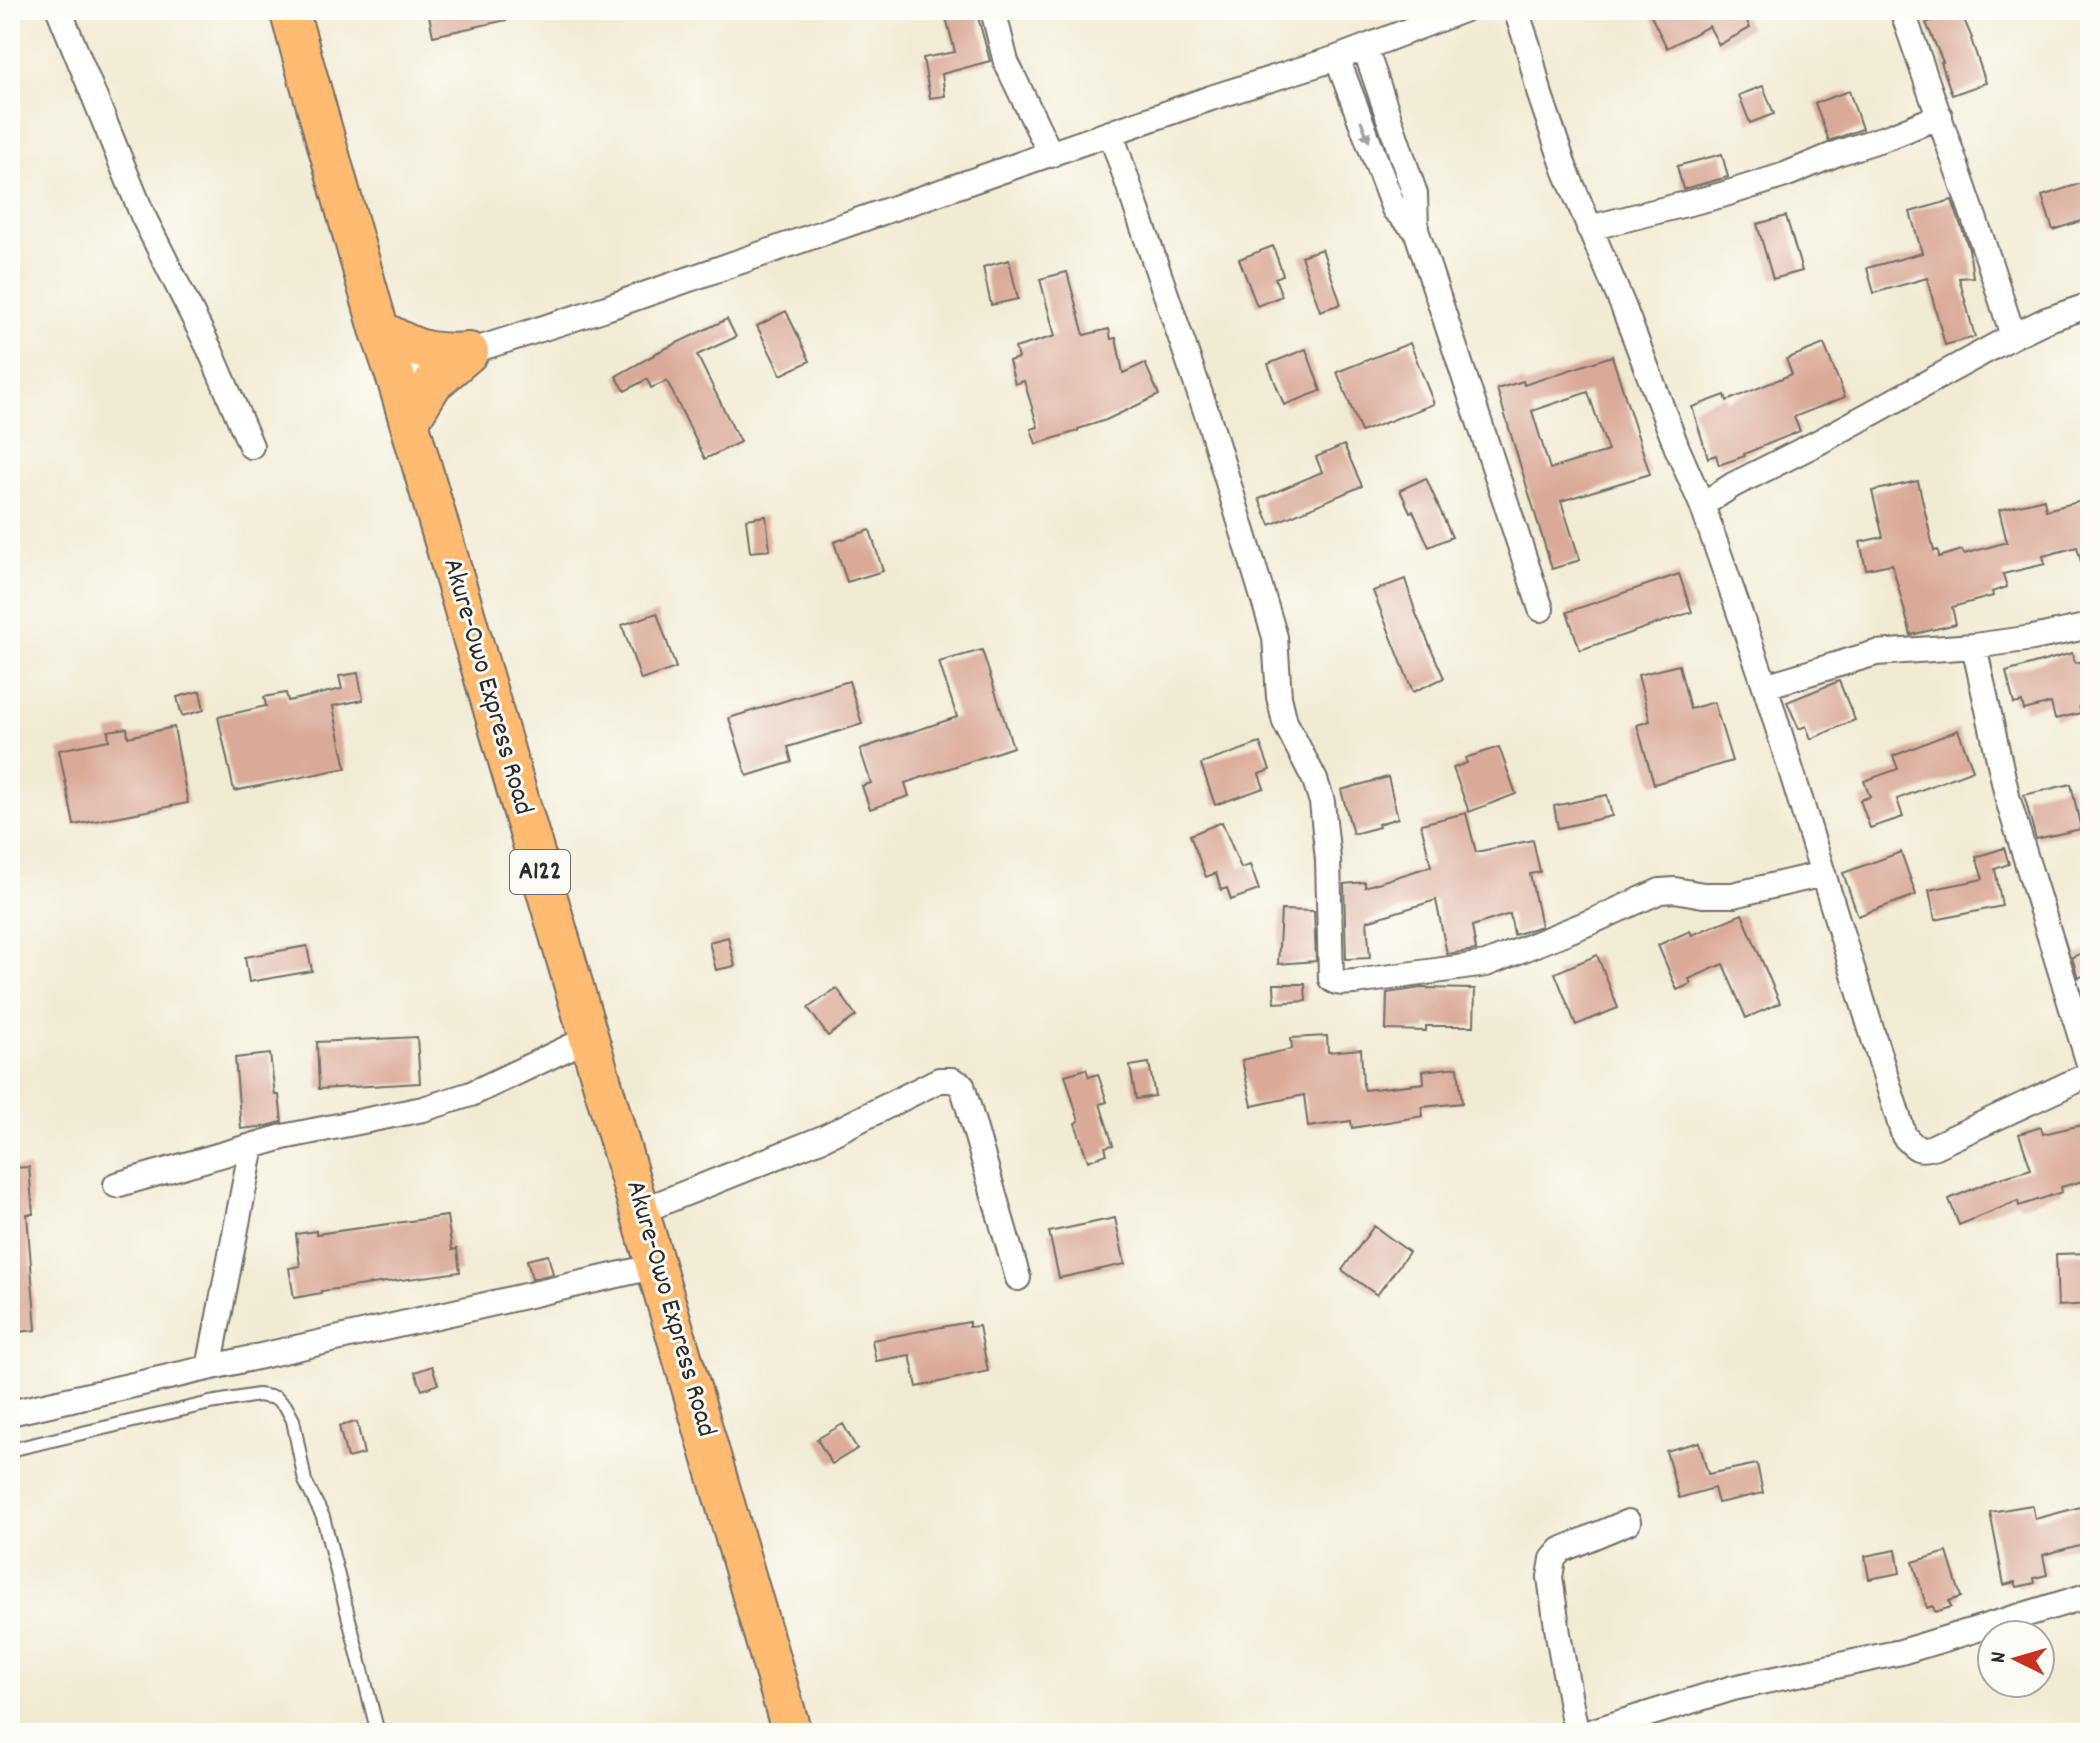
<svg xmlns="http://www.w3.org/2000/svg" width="2100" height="1743" font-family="Dekko,sans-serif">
<rect width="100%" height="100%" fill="#fdfcf7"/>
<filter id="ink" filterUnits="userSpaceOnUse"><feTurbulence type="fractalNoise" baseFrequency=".0125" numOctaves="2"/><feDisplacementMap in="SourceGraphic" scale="16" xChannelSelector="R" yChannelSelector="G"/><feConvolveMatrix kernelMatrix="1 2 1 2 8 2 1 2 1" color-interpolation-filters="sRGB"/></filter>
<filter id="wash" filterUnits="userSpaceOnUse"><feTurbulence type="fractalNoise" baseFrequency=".006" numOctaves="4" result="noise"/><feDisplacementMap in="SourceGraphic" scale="32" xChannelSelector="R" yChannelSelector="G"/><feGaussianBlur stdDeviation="1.8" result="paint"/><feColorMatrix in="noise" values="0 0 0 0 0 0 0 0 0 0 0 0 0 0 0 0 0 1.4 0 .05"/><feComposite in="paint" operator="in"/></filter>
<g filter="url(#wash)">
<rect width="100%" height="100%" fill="#f2ebd4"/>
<g id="blocks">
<!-- building -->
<path fill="#daaa99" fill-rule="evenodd" d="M428 10H519L520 17 433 36Z
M944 10H976L990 61 942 74 945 96 930 98 923 58 955 52Z
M1648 10H1742L1750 28 1719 45 1709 26 1667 48Z
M1957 10H1960L1972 38 1971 39 1986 83 1952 95 1941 62H1943L1926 23Z
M1763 86 1774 114 1750 123 1739 95Z
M1849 91 1862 129 1829 141 1815 103Z
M1722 154 1728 177 1683 189 1677 166Z
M2082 183 2090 207V218L2053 230 2042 196Z
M1952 200 1969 249 1973 277 1959 278 1975 337 1945 345 1927 278 1874 293 1867 268 1922 253 1910 212Z
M1786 216 1802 271 1773 279 1757 224Z
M1273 246 1283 275 1275 278 1282 296 1257 306 1239 259Z
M1322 249 1341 304 1320 311 1301 256Z
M1009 260 1018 299 991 305 983 267Z
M1067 272 1084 335 1109 329 1111 339 1116 338 1123 373 1145 363 1159 395 1106 420 1078 429V431L1036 444 1031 429 1038 427 1024 381 1015 384 1009 361 1018 358 1015 348 1055 336 1040 279Z
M786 311 810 361 781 375 757 326Z
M727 319 736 337 697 355 740 442 705 459 667 381 651 388 647 379 625 391 616 376 654 355V354Z
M1410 343 1434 404 1361 432 1337 372Z
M1824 344 1845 397 1794 417 1800 431 1744 454 1745 456 1719 465 1716 455 1708 458 1692 407 1725 395 1727 401 1792 374 1786 359Z
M1306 349 1321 391 1284 405 1268 364Z
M1612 356 1650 474 1561 501 1580 560 1552 569 1497 389 1523 381 1524 385ZM1588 392 1608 451 1550 469 1532 411Z
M1344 445 1362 486 1270 525 1259 499 1322 472 1316 457Z
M1426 478 1452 537 1429 547 1413 511 1410 512 1400 490Z
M1918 481 1934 551 1938 550 1939 557 1962 550 1964 554 2007 542 1999 510 2044 499 2046 510 2090 499V576H2085L2077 547 2043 556 2045 564 2003 574 2007 587 1992 592 1993 596 1952 607 1956 624 1911 635 1892 564 1866 569 1860 542 1883 537 1872 491Z
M766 516 770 550 750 552 746 519Z
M870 530 883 571 847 582 834 542Z
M1679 574 1692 612 1580 650 1567 612Z
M1405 579 1416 614 1444 678 1413 692 1373 591Z
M657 613 676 668 641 680 622 625Z
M982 650 1013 747 905 783 909 796 870 809 862 786 871 783 860 749 957 717 939 662Z
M2072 653 2075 663 2088 660 2090 670V703L2079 706 2081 713 2055 719 2051 703 2024 710 2022 702 2014 704 2006 672Z
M1679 665 1690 709 1714 702 1732 761 1654 784 1637 725 1650 721 1638 675Z
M358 673 363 700 333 706 346 768 234 791 218 717 266 706 264 697 286 693 288 701 342 689 339 676Z
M849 681 862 724 788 747 792 762 747 776 729 718Z
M1839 681 1855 720 1811 739 1806 726 1799 729 1787 702Z
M200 691 204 710 182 716 177 697Z
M174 727 188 803 74 825 59 750 109 740 108 731 127 728 128 737Z
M1958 730 1973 770 1897 799 1903 817 1870 828 1860 800 1870 797 1864 781 1898 769 1893 756Z
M1260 743 1270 770 1259 774 1264 788 1215 805 1201 764Z
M1499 747 1516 794 1469 812 1453 768 1467 763 1465 758Z
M1388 777 1398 818 1378 824 1379 827 1353 834 1341 790Z
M2071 784 2081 829 2036 839 2024 795Z
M1607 795 1612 816 1558 828 1554 806Z
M1466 813 1476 852 1533 840 1540 872 1530 874 1541 926 1514 935 1510 914 1472 926 1476 950 1447 954 1436 900 1367 921 1370 958 1346 959 1344 884 1365 882V887L1431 866 1421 824Z
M1222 822 1241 868 1250 865 1259 890 1231 900 1227 888 1221 890 1216 873 1206 877 1190 835Z
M2004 848 2009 864 1995 869 2002 906 1935 920 1929 890 1983 879 1976 857Z
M1901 852 1916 895 1858 916 1843 873Z
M1281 910 1314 911 1316 961 1278 964Z
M1742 914 1780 1003 1746 1018 1723 964 1689 979 1691 984 1677 990 1658 945 1690 931 1692 935Z
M728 937 735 966 716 970 709 942Z
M307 946 312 971 249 982 245 957Z
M2090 950V973L2078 978 2072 957Z
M1597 955 1618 1008 1576 1025 1555 973Z
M1274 984H1305L1306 1001 1275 1003Z
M837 988 856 1016 828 1036 808 1008Z
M1421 988 1475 989 1474 1026H1426V1031L1386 1030 1387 993Z
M1327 1036 1328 1052 1361 1049 1363 1085 1365 1090 1424 1083 1423 1071 1458 1067 1462 1103 1422 1107 1423 1116 1352 1128 1351 1121 1308 1127 1304 1095 1252 1106 1242 1060 1292 1049 1291 1038Z
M417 1037 420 1083 319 1089 317 1042Z
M270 1054 275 1095H279L282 1122 267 1126 241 1129 235 1058Z
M1149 1063 1155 1096 1136 1099 1130 1066Z
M1086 1069 1089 1077 1098 1074 1107 1102 1100 1104 1113 1145 1105 1147 1107 1154 1088 1161 1075 1123 1079 1121 1065 1075Z
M2090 1123V1179L2061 1187 2062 1192 2019 1206 2018 1201 1959 1225 1949 1199 1994 1180 2031 1169 2019 1134 2041 1127 2043 1134Z
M29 1167 33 1214H27L36 1330 10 1333V1168Z
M447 1216 452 1250 457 1249 460 1272 321 1291V1293L294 1298 289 1268 300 1266 296 1234 316 1231V1234Z
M1115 1218 1125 1264 1059 1278 1049 1232Z
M1374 1226 1409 1252 1377 1295 1342 1270Z
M2090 1253V1304L2058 1306 2056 1254Z
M548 1255 553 1274 532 1279 527 1260Z
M969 1322V1327L979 1326 988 1371 917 1387 910 1355 876 1361 872 1340Z
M432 1366 438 1384 422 1390 415 1372Z
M357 1422 364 1454 347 1458 339 1426Z
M843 1424 857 1449 832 1464 817 1439Z
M1699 1442 1708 1474 1757 1464 1763 1493 1718 1503 1714 1488 1679 1498 1666 1451Z
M2032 1505 2035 1519 2088 1505 2090 1514V1542L2043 1555 2047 1575 2034 1578 2035 1583 2017 1587 2015 1582 2004 1585 1990 1512Z
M1896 1550 1900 1573 1869 1579 1865 1556Z
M1947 1552 1961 1597 1949 1601 1951 1607 1935 1612 1933 1606 1927 1608 1913 1562Z"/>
</g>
</g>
<g filter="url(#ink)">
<use href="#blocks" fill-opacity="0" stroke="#716e66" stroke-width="2"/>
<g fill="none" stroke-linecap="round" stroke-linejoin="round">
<defs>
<path id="service" d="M10 1450 210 1403 258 1395 276 1398 286 1407 293 1420 305 1481 323 1517 378 1733"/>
<path id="minor" d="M59 10 143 216 210 350 251 446
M993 10 1006 62 1051 155
M1516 10 1528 46 1540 95 1565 169 1623 306 1677 448 1702 505 1765 686 1904 1136C1915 1147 1917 1152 1933 1147L2090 1074
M1902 10 1988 258 2013 336
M1365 48 1415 194 1416 230 1541 609
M1337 58 1394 209 1416 230
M1111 134 1210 423 1275 637 1279 697 1285 722 1315 780 1322 802 1328 860 1331 979C1338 985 1347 982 1355 982L1486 964 1593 921 1660 891 1675 890 1703 895H1733L1823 874
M1589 228 1722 195 1785 175 1838 153 1891 136 1940 116
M397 381 447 359 606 308 1211 98 1337 58 1463 10
M1702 505 1733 485 1817 443 2013 336 2046 320 2090 305
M1974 646 2033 638 2090 626
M1765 686 1876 653 1974 646 2008 800 2090 1067
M116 1185 283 1137 423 1109 471 1094 589 1038
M641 1211 823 1138 939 1080H952L962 1085 1018 1278
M209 1368 252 1146
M10 1413 657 1266
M1576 1733 1558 1634 1550 1577 1553 1559 1561 1550 1628 1522
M1587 1733 1733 1688 1901 1652 2090 1595"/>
<path id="trunk" d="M289 10 379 329 397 381 792 1733
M379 329C415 349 427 355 469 352
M409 422 433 383 469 352"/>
</defs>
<!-- service casing -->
<use href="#service" stroke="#716e66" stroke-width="16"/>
<!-- minor casing -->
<use href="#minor" stroke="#716e66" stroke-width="28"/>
<!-- trunk casing -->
<use href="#trunk" stroke="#716e66" stroke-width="42"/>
<!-- service -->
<use href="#service" stroke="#fff" stroke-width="12"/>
<!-- minor -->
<use href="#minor" stroke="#fff" stroke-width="24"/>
<!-- trunk -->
<use href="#trunk" stroke="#ffbb71" stroke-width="38"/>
</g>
<!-- one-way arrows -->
<defs><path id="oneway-solid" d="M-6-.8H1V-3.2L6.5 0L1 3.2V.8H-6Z" transform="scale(2)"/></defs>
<use fill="#a0a0a0" href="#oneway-solid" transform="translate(1365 131) rotate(69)"/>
</g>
<g text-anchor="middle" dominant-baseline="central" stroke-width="6" stroke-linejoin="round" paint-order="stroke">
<!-- shield labels -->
<rect fill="#fdfcf7" stroke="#6a6a68" stroke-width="2" x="510" y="850" width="60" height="44" rx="6"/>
<g font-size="26" font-weight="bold" fill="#2b2b2b">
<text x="540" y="872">A122</text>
</g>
<!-- street labels -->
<g font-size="28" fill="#2b2b2b" stroke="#fdfcf7">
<text transform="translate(486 687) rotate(74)">Akure-Owo Express Road</text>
<text transform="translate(669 1309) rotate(74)">Akure-Owo Express Road</text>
</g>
</g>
<!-- margin -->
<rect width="2100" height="1743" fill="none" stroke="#fdfcf7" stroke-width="40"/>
<!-- north arrow -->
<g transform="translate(2016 1659) rotate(275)"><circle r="38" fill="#fdfcf7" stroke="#a9a8a5" stroke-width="2"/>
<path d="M0-6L14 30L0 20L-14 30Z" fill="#c8321e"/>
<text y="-12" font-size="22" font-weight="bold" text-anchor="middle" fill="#2b2b2b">N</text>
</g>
</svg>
